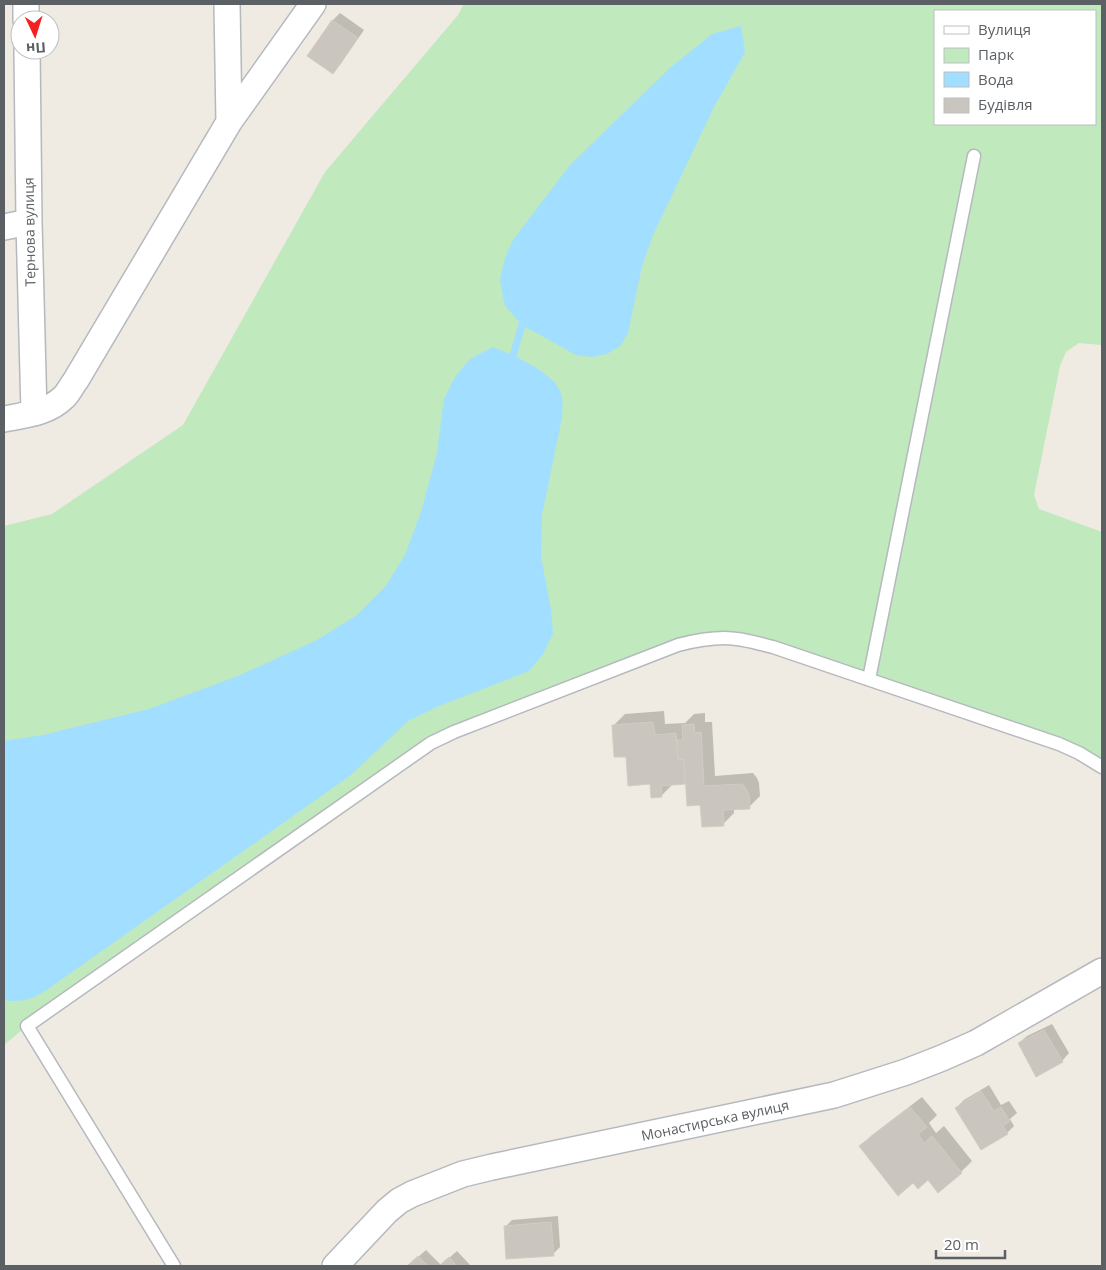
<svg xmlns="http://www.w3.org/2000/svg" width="1106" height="1270" font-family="'Open Sans',sans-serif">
<rect width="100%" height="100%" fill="#efebe2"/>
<!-- green -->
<path fill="#c0e9bd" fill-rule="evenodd" d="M464 4H1102V345L1079 343 1066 352 1060 366 1034 495 1039 509 1102 532V767L1097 763 773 647 700 640 454 732 27 1026 4 1045V526L52 514 183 425 325 172 458 15ZM935 11H1095V124H935Z"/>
<!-- water -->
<path fill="#a2deff" d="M741 26 745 52 714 107 653 235 642 266 628 333 620 346 607 354 592 357 576 355 522 325 505 306 500 280 505 258 513 240 570 165 671 67 712 34Z
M493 347C511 354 553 372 560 391 564 399 562 409 562 418L542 515 541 556 551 610 553 633 543 654 529 671 439 706 408 721 351 775 48 989C32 999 23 1003 4 1000V741L43 735 149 709 238 676 317 640 357 615 385 587 405 555 421 512 437 453 444 399 455 377 470 359Z"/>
<!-- shadow -->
<path fill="#0003" d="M340 13 364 30 340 65 333 72 309 55 333 20Z
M664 711 665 724 685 723 694 714 705 713V722H712L715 776 753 773 757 778 759 783 760 796 749 807 734 808V813L723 824 702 804 687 783 673 784 661 796 627 755 614 725 625 714Z
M1052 1024 1069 1053 1062 1061 1019 1043 1027 1036Z
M989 1085 1001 1105 1009 1101 1017 1113 1010 1119 1014 1126 1007 1133 956 1108 964 1100Z
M922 1097 937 1115 929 1123 936 1133 944 1126 972 1161 961 1172 913 1182 861 1146 872 1135Z
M558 1216 560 1247 553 1254 505 1227 512 1220Z
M426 1250 441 1265 457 1251 471 1266H408Z"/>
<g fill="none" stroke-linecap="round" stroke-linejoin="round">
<!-- stream -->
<path stroke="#a2deff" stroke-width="7" d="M511 363 522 325 528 317"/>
</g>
<!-- building -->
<path fill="#cac5bf" stroke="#d4ccc0" d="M332 20 358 38 333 74 307 56Z
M653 722 655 735 676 733 678 759H684L685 784 661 786 662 797 651 798 650 784 628 786 626 757H614L612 725Z
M694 724 695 733 701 732 704 786 742 784 746 789 749 795 750 809 723 810 724 826 702 827 700 805 687 806 684 759H678L677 740H683L682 725Z
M1044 1030 1063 1062 1036 1077 1018 1043Z
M981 1091 994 1111 1001 1107 1010 1121 1003 1126 1008 1134 981 1150 955 1108Z
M910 1107 927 1127 918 1134 924 1143 932 1136 962 1173 938 1193 928 1180 918 1189 913 1183 898 1196 859 1146Z
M551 1222 554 1256 506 1259 504 1226Z
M418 1256 428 1266H407Z
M449 1257 457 1266H439Z"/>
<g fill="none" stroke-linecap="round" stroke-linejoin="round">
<defs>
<path id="lane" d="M869 679 974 156
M174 1266 27 1026 431 743 454 732 678 645C693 641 709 638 725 638 741 638 757 643 773 647L1059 744 1079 753 1102 767"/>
<path id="street" d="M26 4V20
M227 4 229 122
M27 50 29 222 34 413
M4 227 29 222
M4 419C25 415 48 413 64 397 69 392 72 385 76 380L229 122 313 4
M335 1266 387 1211 399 1201 412 1194 463 1174 492 1167 834 1095 906 1072 942 1058 976 1043 1102 971"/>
</defs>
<!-- lane casing -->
<use href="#lane" stroke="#b5b9be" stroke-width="15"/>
<!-- street casing -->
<use href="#street" stroke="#b5b9be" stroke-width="28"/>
<!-- lane -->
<use href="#lane" stroke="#fff" stroke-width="12"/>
<!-- street -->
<use href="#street" stroke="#fff" stroke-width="25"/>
</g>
<g text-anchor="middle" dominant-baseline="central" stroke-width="4.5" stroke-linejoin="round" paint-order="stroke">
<!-- street labels -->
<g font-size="14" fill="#5b6065" stroke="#fff">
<text transform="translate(29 232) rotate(-91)">Тернова вулиця</text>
<text transform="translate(715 1120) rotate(-12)">Монастирська вулиця</text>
</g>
</g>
<!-- border -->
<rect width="1106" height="1270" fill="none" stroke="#5b6065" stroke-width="10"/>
<!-- legend -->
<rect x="934" y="10" width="162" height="115" fill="#ffffff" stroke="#bdbfc1"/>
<rect x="944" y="26" width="25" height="8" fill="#ffffff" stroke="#bdbfc1"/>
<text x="978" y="35" font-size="15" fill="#5b6065">Вулиця</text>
<rect x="944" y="48" width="25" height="15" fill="#c0e9bd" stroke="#bdbfc1"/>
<text x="978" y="60" font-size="15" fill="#5b6065">Парк</text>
<rect x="944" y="72" width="25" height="15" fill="#a2deff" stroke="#bdbfc1"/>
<text x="978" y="85" font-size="15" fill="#5b6065">Вода</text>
<rect x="944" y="98" width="25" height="15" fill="#cac5bf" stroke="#bdbfc1"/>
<text x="978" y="110" font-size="15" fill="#5b6065">Будівля</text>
<!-- north arrow -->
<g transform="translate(35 35) rotate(176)"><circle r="24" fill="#ffffff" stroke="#bdbfc1"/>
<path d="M0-4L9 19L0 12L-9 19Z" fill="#f72021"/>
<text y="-8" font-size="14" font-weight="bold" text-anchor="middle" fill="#5b6065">Пн</text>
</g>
<!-- scale -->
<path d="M936 1250v8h69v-8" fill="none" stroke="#5b6065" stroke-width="2.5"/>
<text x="944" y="1250" font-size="15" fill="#5b6065" stroke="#ffffff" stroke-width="4" paint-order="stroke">20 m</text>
</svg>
